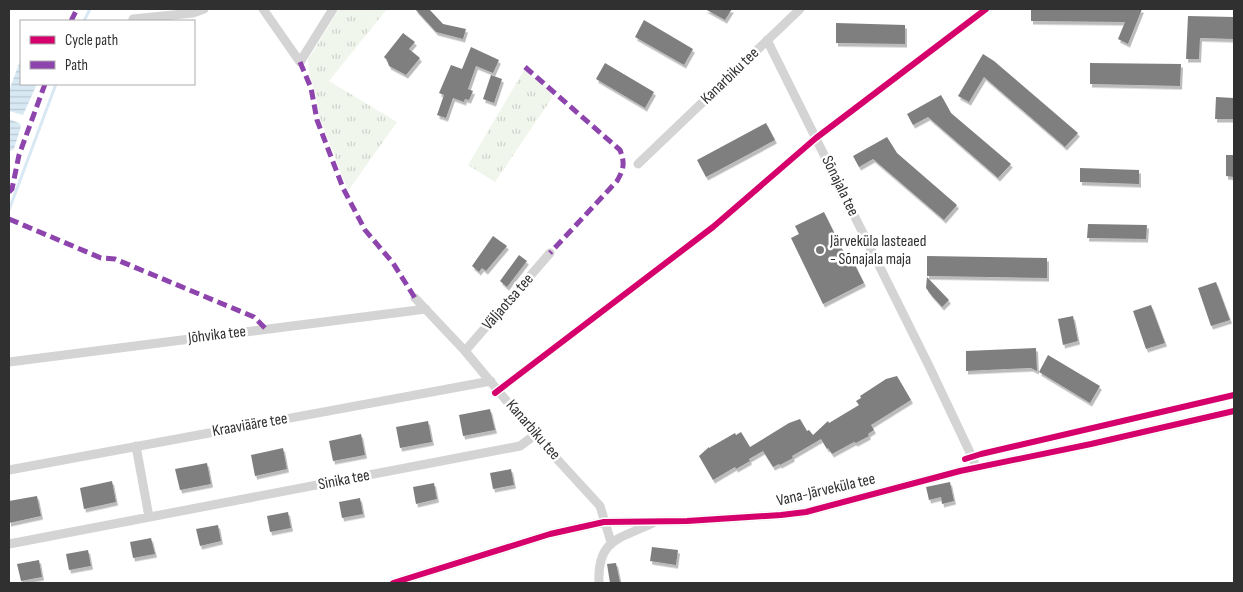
<svg xmlns="http://www.w3.org/2000/svg" width="1243" height="592" font-family="'Sofia Sans Condensed',sans-serif">
<defs>
<pattern id="grass-tufts" width="24" height="20" patternUnits="userSpaceOnUse" patternTransform="scale(1.25)"><rect width="24" height="20" fill="#f1f6ec"/><path d="M3 7l-1-3M5 7V3M7 7l1-3M15 17l-1-3M17 17v-4M19 17l1-3" fill="none" stroke="#cfd3cb"/></pattern>
<pattern id="water-rules" width="6" height="5" patternUnits="userSpaceOnUse" patternTransform="scale(1.25)"><rect width="6" height="5" fill="#d8e9f4"/><path d="M0 2.5h6" fill="none" stroke="#bac8d2"/></pattern>
<filter id="shadow"><feDropShadow dx="2" dy="3.5" stdDeviation="0" flood-color="#0004"/></filter>
</defs>
<rect width="100%" height="100%" fill="#fff"/>
<!-- grass -->
<path fill="url(#grass-tufts)" d="M339 9H387L329 81 397 122 348 191 317 110V99L309 74 308 60Z
M524 70 550 90 552 98 495 182 468 165Z"/>
<!-- water -->
<path fill="url(#water-rules)" d="M21 58V84H37L23 115 9 111V91Z
M9 119 19 123 21 126 14 149 11 151 9 150Z"/>
<g fill="none" stroke-linecap="round" stroke-linejoin="round">
<!-- stream -->
<path stroke="#d8e9f4" stroke-width="3" d="M84 21 90 9
M9 210 56 84"/>
</g>
<!-- building -->
<path fill="#7f7f7f" filter="url(#shadow)" d="M415 9H429L443 24 466 29 463 39 436 32Z
M705 9H732L725 20Z
M1031 9H1142L1128 44 1118 39 1125 22 1031 21Z
M1188 16 1234 17V39L1200 38 1199 59H1186Z
M644 20 693 49 684 65 635 37Z
M836 23 905 25V44L836 43Z
M403 33 415 42 409 49 420 58 406 75 389 66 387 60 384 57Z
M471 47 499 60 493 73 476 66 468 89 473 91 469 100 465 99 464 102 453 98 446 118 437 115 444 95 439 93 451 65 462 69Z
M983 54 994 61 1078 133 1065 147 984 77 969 102 958 96Z
M605 63 654 92 645 108 596 79Z
M1090 63 1181 64 1180 86 1090 84Z
M491 75 502 79 494 103 483 99Z
M941 95 951 113 1011 164 998 178 928 117 913 125 907 114Z
M1216 97 1234 98V119H1215Z
M766 123 775 140 706 177 697 160Z
M887 137 897 153 957 205 944 220 873 159 859 167 853 156Z
M1226 155H1234V177L1226 176Z
M1080 168 1139 170V184L1080 182Z
M824 212 850 265 854 263 864 283 823 304 791 238 799 234 795 226Z
M1088 224 1147 225 1146 239 1087 238Z
M493 236 507 246 486 271 482 268 479 272 472 266Z
M519 255 527 261 507 287 500 281Z
M927 256 1047 258V278L927 276Z
M927 277 949 300 942 307 932 296 926 288Z
M1216 282 1230 320 1211 326 1198 288Z
M1151 305 1165 343 1146 349 1133 311Z
M1073 316 1078 341 1063 345 1058 319Z
M1036 348 1037 371 1031 368 966 371V351Z
M1048 355 1100 386 1090 403 1039 372Z
M897 376 911 400 871 425 874 430 868 434 869 436 856 443 854 442 832 454 828 448 827 449 821 439 792 456 793 458 780 465 779 464 773 467 763 451 749 459 750 461 736 469 735 467 713 480 699 456 709 447V448L735 433 736 435 741 432 750 447 789 423 800 419 807 431 809 430 813 435 828 421 829 423 859 405 856 401 861 398 860 396 886 379Z
M490 409 495 430 463 436 459 415Z
M428 421 432 442 400 448 396 427Z
M361 434 365 455 333 461 329 441Z
M283 448 287 469 255 476 251 455Z
M207 463 211 484 180 490 175 469Z
M511 469 514 485 493 489 490 473Z
M112 481 116 502 84 509 80 488Z
M950 482 954 501 942 504 941 497 929 500 926 487Z
M434 483 437 499 416 504 413 487Z
M37 496 41 516 9 523V501Z
M360 498 363 514 342 518 339 502Z
M288 512 291 528 270 532 267 516Z
M218 525 221 541 200 546 196 529Z
M151 538 155 554 133 558 130 542Z
M652 547 678 550 676 565 650 561Z
M88 550 91 566 69 570 66 554Z
M39 560 42 577 21 581 17 564Z
M616 563 620 582 610 583 607 564Z"/>
<g fill="none" stroke-linecap="round" stroke-linejoin="round">
<!-- minor -->
<path stroke="#d4d4d4" stroke-width="9" d="M263 9 300 62 333 9
M133 19 193 13 204 9
M767 40 930 368 974 461 975 468
M638 164 800 9
M415 298 465 351 535 435 600 506 611 542
M465 351 550 253
M9 362 426 309
M136 446 149 517
M9 470 491 381
M9 544 520 446 535 435
M393 583 550 534 604 522 687 521 781 515 806 512 960 471 1091 444 1234 411
M599 583C597 539 619 539 653 523"/>
<!-- quiet -->
<path stroke="#8e44ad" stroke-width="5" stroke-dasharray="10 5" stroke-linecap="butt" d="M71 21 77 9
M300 62 311 88 317 120 343 188 365 230 393 263 415 298
M525 67 620 150C625 163 624 169 617 181L550 253
M9 192 12 189 19 155 45 84
M9 219 101 258 115 259 254 317 266 329"/>
<defs>
<path id="cycleway" d="M495 393 713 227 816 138 986 9
M965 459 981 454 1234 395
M393 583 550 534 604 522 687 521 781 515 806 512 960 471 1091 444 1234 411"/>
</defs>
<!-- cycleway casing -->
<use href="#cycleway" stroke="#fff" stroke-width="9"/>
<!-- cycleway -->
<use href="#cycleway" stroke="#d6006c" stroke-width="6"/>
</g>
<!-- markers -->
<circle fill="#787878" stroke="#fff" stroke-width="2" cx="820" cy="250" r="5"/>
<g text-anchor="middle" dominant-baseline="central" stroke-width="5" stroke-linejoin="round" paint-order="stroke">
<!-- street labels -->
<g font-size="16" fill="#303030" stroke="#fff">
<text transform="translate(730 76) rotate(-44)">Kanarbiku tee</text>
<text transform="translate(840 186) rotate(64)">Sõnajala tee</text>
<text transform="translate(508 302) rotate(-49)">Väljaotsa tee</text>
<text transform="translate(217 335) rotate(-7)">Jõhvika tee</text>
<text transform="translate(250 425) rotate(-10)">Kraaviääre tee</text>
<text transform="translate(533 430) rotate(49)">Kanarbiku tee</text>
<text transform="translate(344 480) rotate(-11)">Sinika tee</text>
<text transform="translate(826 490) rotate(-13)">Vana-Järveküla tee</text>
</g>
<!-- poi labels -->
<g font-size="16" fill="#303030" stroke="#fff" text-anchor="start">
<text x="830" y="241">Järveküla lasteaed<tspan x="830" dy="18">- Sõnajala maja</tspan></text>
</g>
</g>
<!-- border -->
<rect width="1243" height="592" fill="none" stroke="#303030" stroke-width="20"/>
<!-- legend -->
<rect x="20" y="20" width="175" height="65" fill="#ffffff" stroke="#acacac"/>
<rect x="30" y="36" width="25" height="8" fill="#d6006c" stroke="#acacac"/>
<text x="65" y="45" font-size="15" fill="#303030">Cycle path</text>
<rect x="30" y="61" width="25" height="8" fill="#8e44ad" stroke="#acacac"/>
<text x="65" y="70" font-size="15" fill="#303030">Path</text>
</svg>
